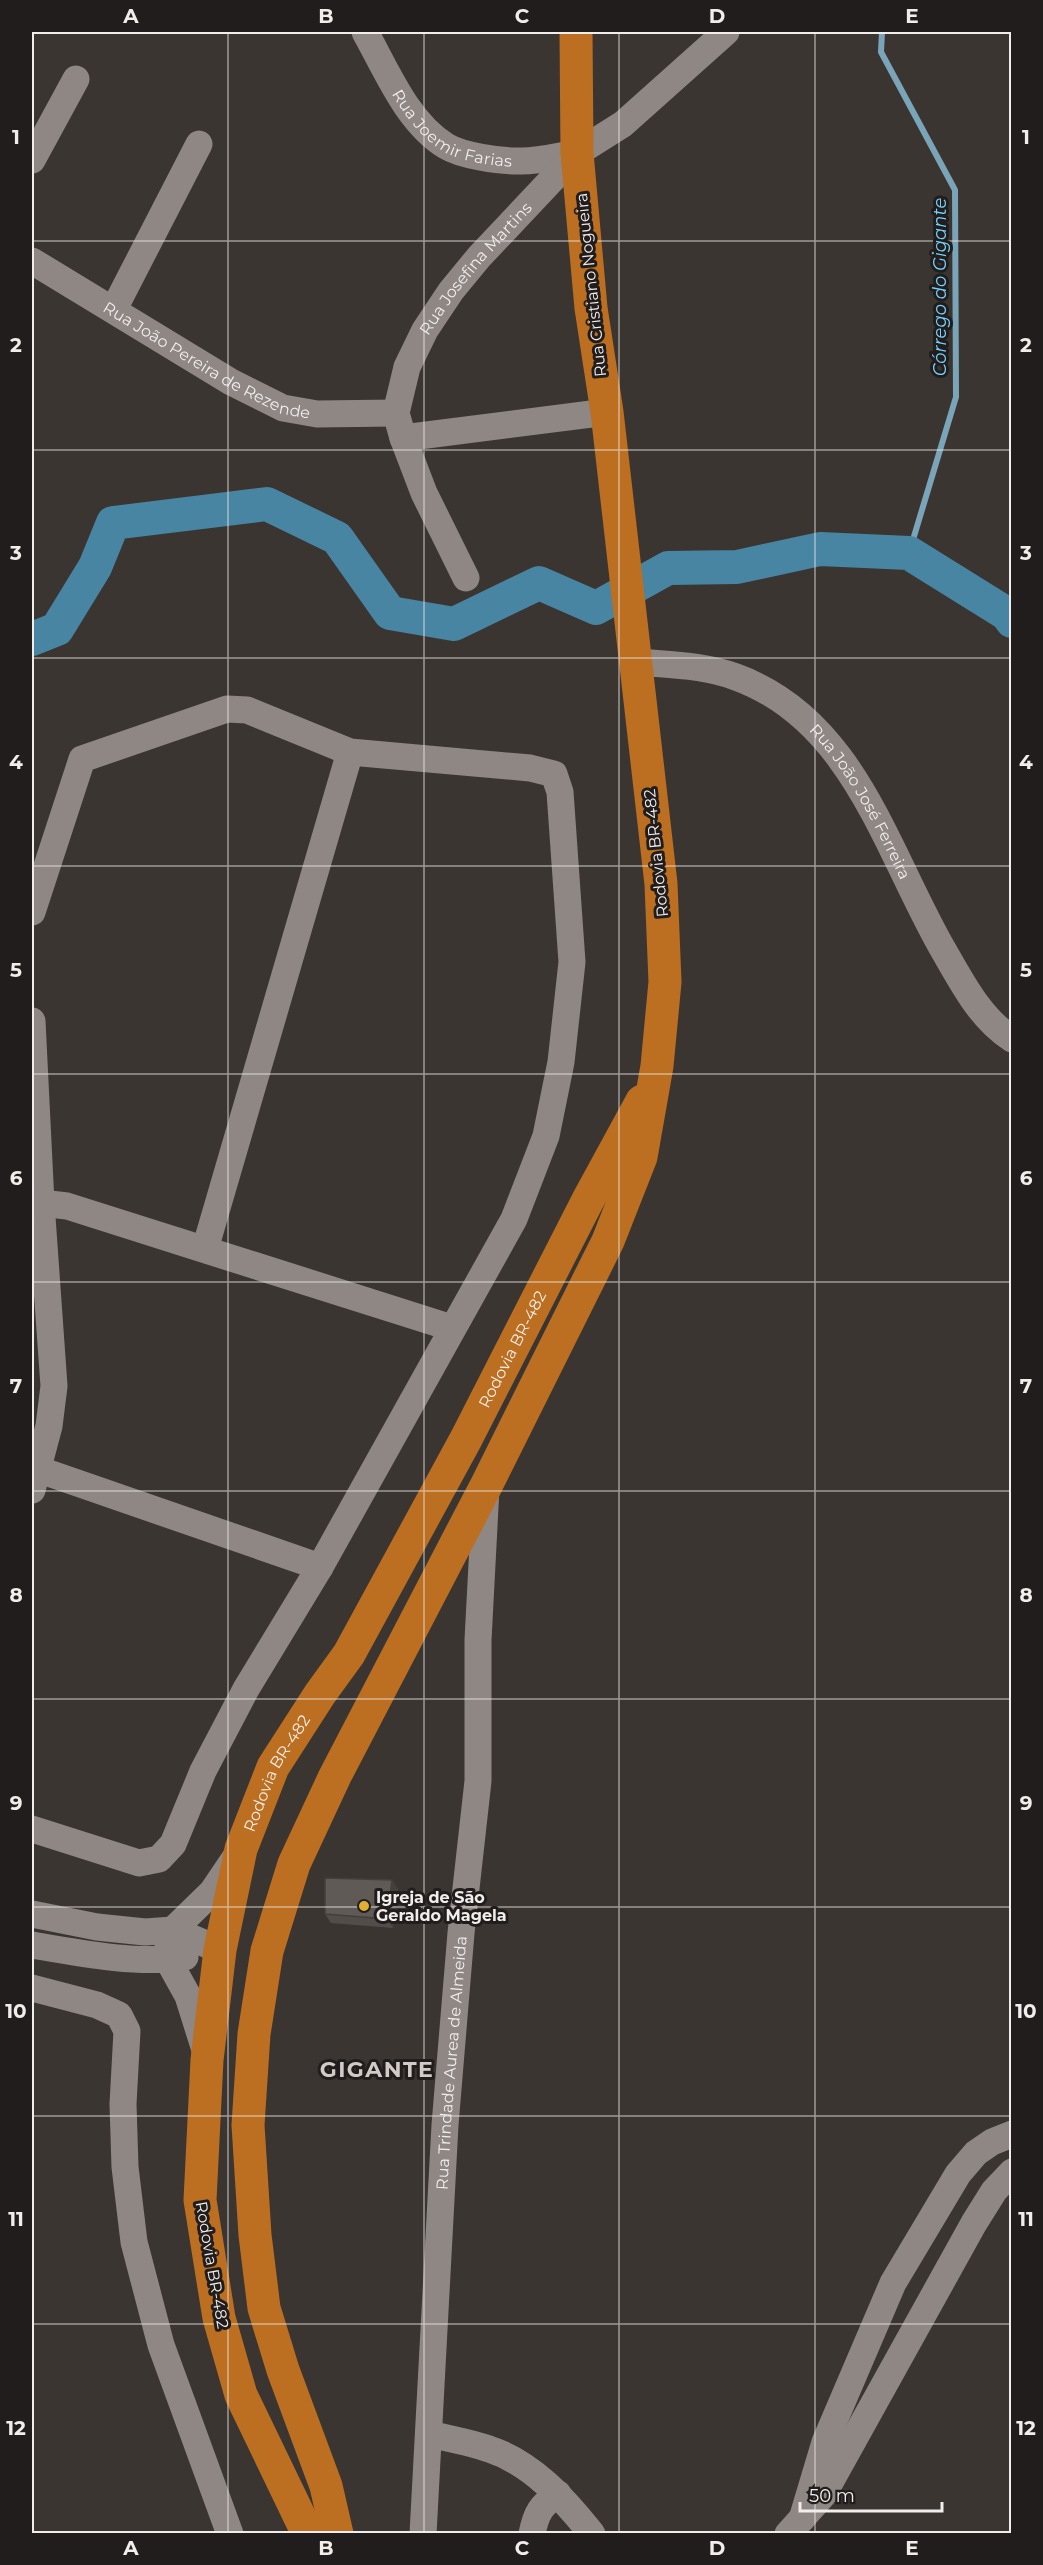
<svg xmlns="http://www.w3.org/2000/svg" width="1043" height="2565" font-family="Montserrat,sans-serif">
<rect width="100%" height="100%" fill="#3b3532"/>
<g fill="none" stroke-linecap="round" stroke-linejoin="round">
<!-- stream -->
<path stroke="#7aa4b8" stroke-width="6" d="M882 32 881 52 955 190 956 397 909 553"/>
<!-- river -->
<path stroke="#4885a2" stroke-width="34" d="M32 639 57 629 95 567 113 523 267 504 337 538 390 613 454 624 539 583 596 608 668 568 737 567 820 549 909 553 1007 614 1012 621"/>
<!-- minor -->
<g stroke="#8e8784" stroke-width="27">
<path id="s1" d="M365 32C387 71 407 122 446 146 462 156 500 161 518 161 537 162 558 156 577 153"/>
<path d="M32 160 76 79"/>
<path id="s2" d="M32 261 231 382 283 408 317 414 396 413"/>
<path d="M114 309 199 144"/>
<path d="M403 438 607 412"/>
<path id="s3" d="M466 578 424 493 403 438 396 413 407 367 425 330 451 291 479 257 577 153 623 124 726 32"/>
<path id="s4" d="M637 662C670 665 704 665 736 677 855 720 887 854 945 953 963 984 980 1018 1012 1039"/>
<path d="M32 912 82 759 227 709 247 710 350 752 530 768 554 774 560 792 572 962 561 1062 546 1136 514 1219 320 1567 246 1689 203 1771 173 1844 159 1859 139 1863 32 1829"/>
<path d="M32 1021 41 1203 54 1386 49 1426 32 1490"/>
<path d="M41 1203 67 1206 452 1328"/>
<path d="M205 1249 350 752"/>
<path d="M37 1469 320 1567"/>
<path d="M32 1914 97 1927 145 1932 173 1930 220 1950"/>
<path d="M32 1945C78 1953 139 1965 185 1957"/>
<path d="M32 1988 97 2005 119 2015 127 2031 123 2104 125 2167 134 2242 161 2345 230 2534"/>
<path d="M205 2050 188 1996 168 1960V1945L173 1930 212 1892 237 1855"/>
<path d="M430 2434C449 2439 470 2442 489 2449 532 2463 564 2499 592 2534"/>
<path d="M802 2519 825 2442 893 2283 958 2174 976 2153 992 2142 1012 2134"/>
<path id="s5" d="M423 2534 445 2125 461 1933 478 1781V1640L486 1488"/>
<path d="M532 2534C536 2513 541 2505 558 2494"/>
<path d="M788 2534 823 2495 974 2223 994 2191 1012 2172"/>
</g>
<!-- highway -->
<g stroke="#bc6f20" stroke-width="33">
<path id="s6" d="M308 2534 241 2395 219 2318 200 2200 207 2060 220 1950 241 1849 273 1767 320 1694 349 1654 466 1439 588 1200 642 1101"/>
<path d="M337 2534 326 2486 283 2370 264 2308 255 2235 248 2125 254 2034 267 1951 294 1864 335 1776 487 1484 608 1241 641 1157 657 1066 665 982 661 884 607 412 591 308 577 153 576 32"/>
</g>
</g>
<!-- wall -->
<path fill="#534d4a" d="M392 1880 398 1889 393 1928 331 1923 325 1914Z"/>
<!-- shaded-wall -->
<path fill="#433f3c" d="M392 1880 398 1889 393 1928 387 1919Z"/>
<!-- building -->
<path fill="#605a56" stroke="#433f3c" stroke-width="1.5" d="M325 1878 392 1880 387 1919 325 1914Z"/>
<!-- grid -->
<path fill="none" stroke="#f0edeb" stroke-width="1.5" stroke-opacity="0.55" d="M228 32V2534M424 32V2534M619 32V2534M815 32V2534M32 241H1012M32 450H1012M32 658H1012M32 866H1012M32 1074H1012M32 1282H1012M32 1491H1012M32 1699H1012M32 1907H1012M32 2116H1012M32 2324H1012"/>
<!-- markers -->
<circle fill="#dfb034" stroke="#201d1c" stroke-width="2" cx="364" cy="1906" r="6"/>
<g text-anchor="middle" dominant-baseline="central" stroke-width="6" stroke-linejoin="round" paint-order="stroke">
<!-- street labels -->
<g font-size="16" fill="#f0edeb" stroke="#201d1c">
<text stroke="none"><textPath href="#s1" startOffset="138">Rua Joemir Farias</textPath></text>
<text stroke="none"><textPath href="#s3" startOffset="348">Rua Josefina Martins</textPath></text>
<text transform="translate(591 285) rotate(-96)">Rua Cristiano Nogueira</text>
<text stroke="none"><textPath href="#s2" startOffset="202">Rua João Pereira de Rezende</textPath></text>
<text stroke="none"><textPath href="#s4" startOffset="282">Rua João José Ferreira</textPath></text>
<text transform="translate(656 853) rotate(-96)">Rodovia BR-482</text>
<text stroke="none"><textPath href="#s6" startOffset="1278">Rodovia BR-482</textPath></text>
<text stroke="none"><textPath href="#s6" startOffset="792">Rodovia BR-482</textPath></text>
<text stroke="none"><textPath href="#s5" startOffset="472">Rua Trindade Aurea de Almeida</textPath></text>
<text transform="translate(212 2265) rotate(80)">Rodovia BR-482</text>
</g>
<!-- poi labels -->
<g font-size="16" font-weight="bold" fill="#f0edeb" stroke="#201d1c" text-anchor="start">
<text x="376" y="1897">Igreja de São<tspan x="376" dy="18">Geraldo Magela</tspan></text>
</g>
<!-- water labels -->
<g font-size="18" font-style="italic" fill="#75d1fd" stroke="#201d1c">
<text transform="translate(940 287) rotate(-90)">Córrego do Gigante</text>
</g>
<!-- district labels -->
<g font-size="22" font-weight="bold" letter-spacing="1.5" fill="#d1cac6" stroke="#201d1c">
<text x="377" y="2069">GIGANTE</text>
</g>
</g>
<!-- border -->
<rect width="1043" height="2565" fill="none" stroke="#201d1c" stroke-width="66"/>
<!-- scale -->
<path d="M800 2502v9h142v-9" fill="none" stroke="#f0edeb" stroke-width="3"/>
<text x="809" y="2502" font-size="18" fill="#f0edeb" stroke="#201d1c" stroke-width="4.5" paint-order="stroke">50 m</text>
<rect x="33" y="33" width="977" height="2499" fill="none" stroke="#f0edeb" stroke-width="2"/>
<g font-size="20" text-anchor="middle" font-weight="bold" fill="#f0edeb">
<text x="131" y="23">A</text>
<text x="326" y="23">B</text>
<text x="522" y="23">C</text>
<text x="717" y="23">D</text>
<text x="912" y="23">E</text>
<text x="16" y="144">1</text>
<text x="1026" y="144">1</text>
<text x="16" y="352">2</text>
<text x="1026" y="352">2</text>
<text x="16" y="560">3</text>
<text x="1026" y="560">3</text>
<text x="16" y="769">4</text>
<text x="1026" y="769">4</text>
<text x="16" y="977">5</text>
<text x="1026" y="977">5</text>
<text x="16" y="1185">6</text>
<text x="1026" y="1185">6</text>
<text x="16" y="1393">7</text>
<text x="1026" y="1393">7</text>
<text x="16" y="1602">8</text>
<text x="1026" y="1602">8</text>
<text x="16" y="1810">9</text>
<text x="1026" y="1810">9</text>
<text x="16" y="2018">10</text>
<text x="1026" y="2018">10</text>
<text x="16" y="2226">11</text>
<text x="1026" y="2226">11</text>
<text x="16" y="2435">12</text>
<text x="1026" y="2435">12</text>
<text x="131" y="2555">A</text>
<text x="326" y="2555">B</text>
<text x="522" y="2555">C</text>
<text x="717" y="2555">D</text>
<text x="912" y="2555">E</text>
</g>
</svg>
